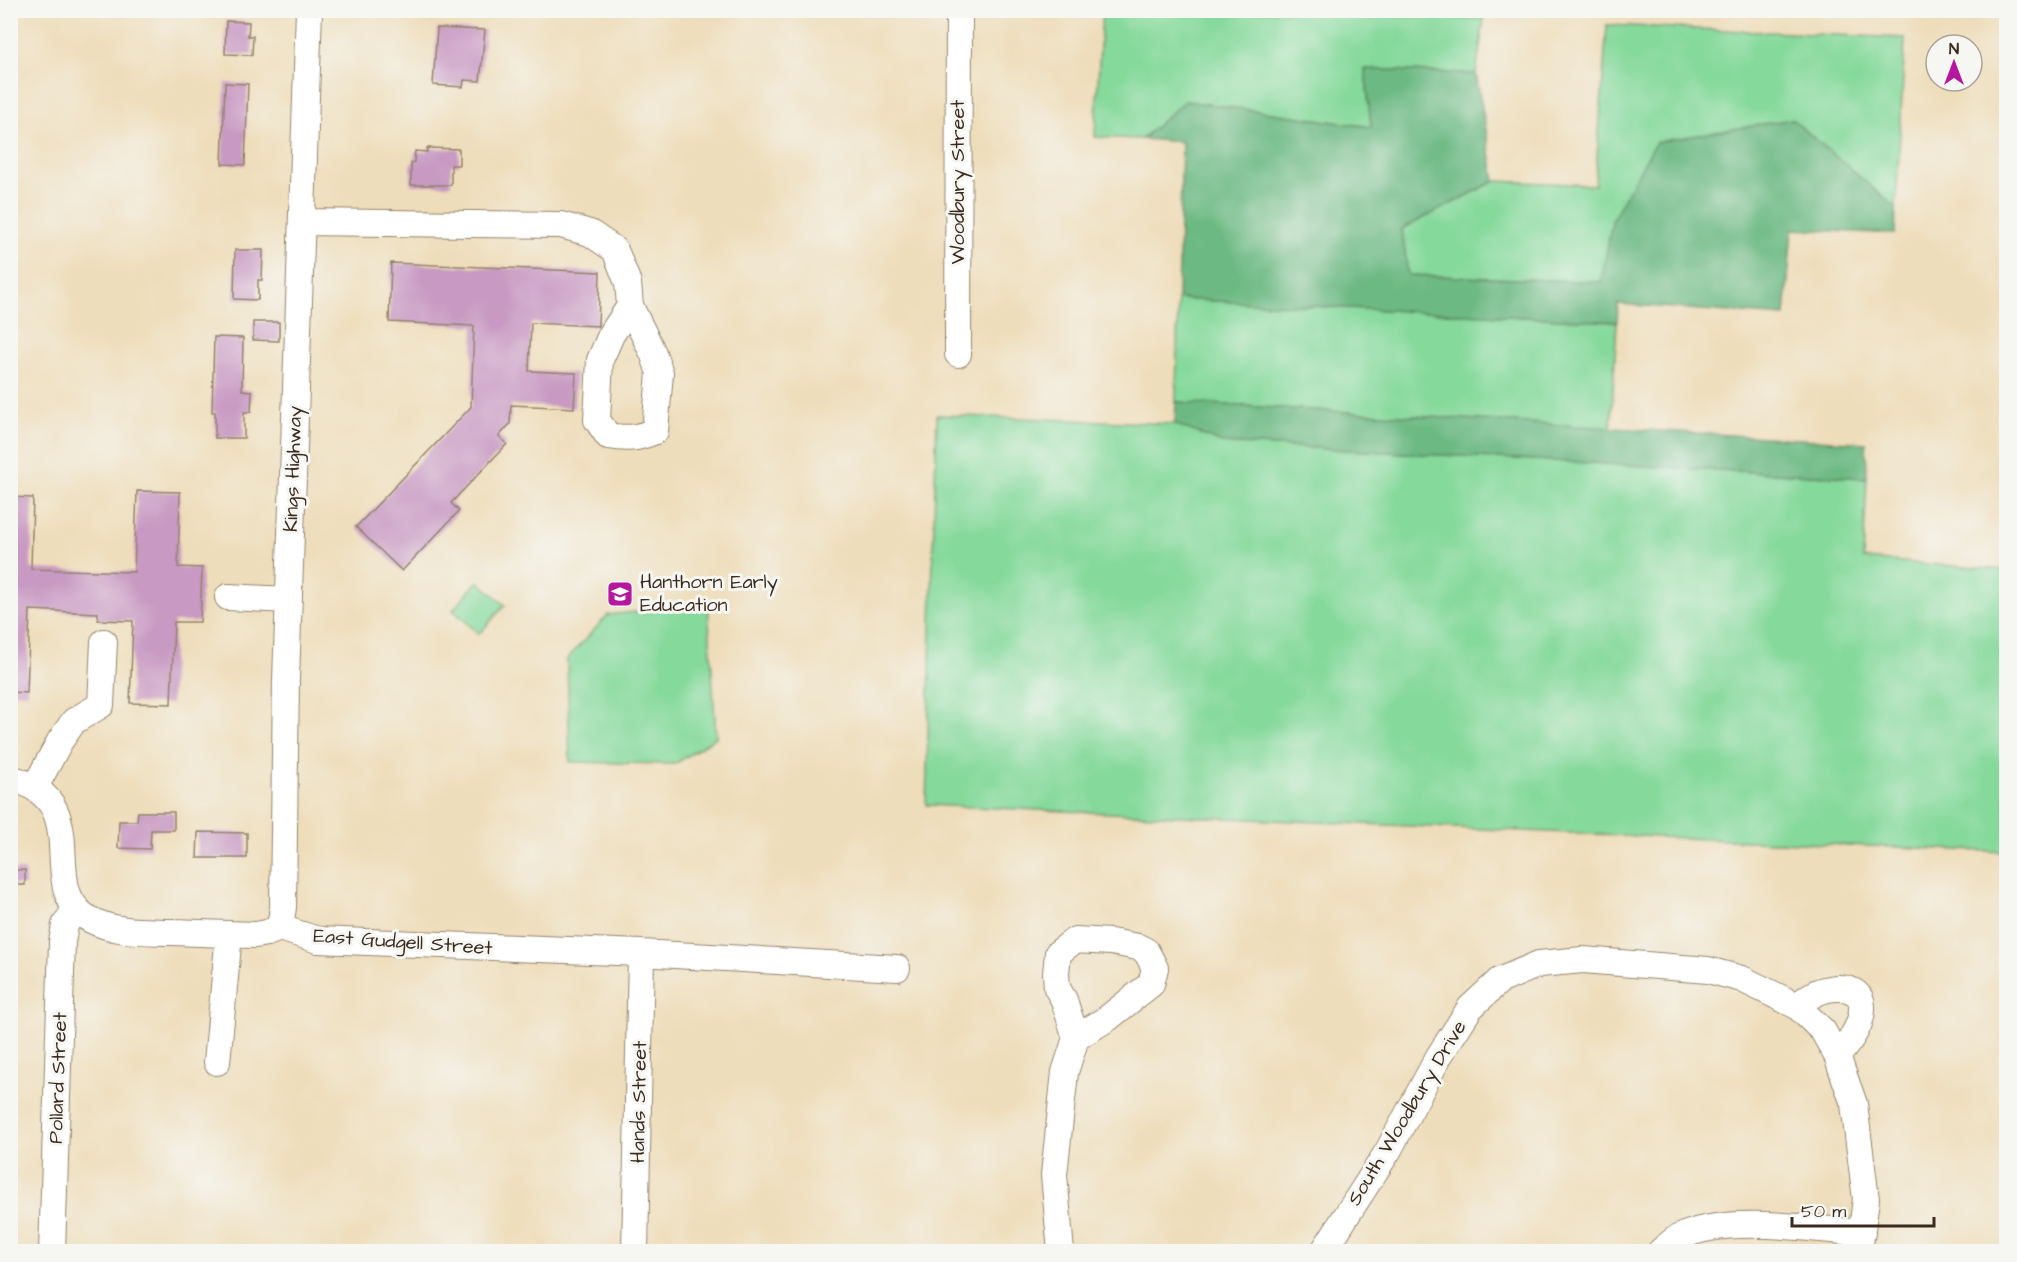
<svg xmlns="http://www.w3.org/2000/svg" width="2017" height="1262" font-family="'Architects Daughter',sans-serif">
<rect width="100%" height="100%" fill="#f6f6f2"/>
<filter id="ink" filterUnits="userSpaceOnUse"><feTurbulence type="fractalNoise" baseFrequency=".0167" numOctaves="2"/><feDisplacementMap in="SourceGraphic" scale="12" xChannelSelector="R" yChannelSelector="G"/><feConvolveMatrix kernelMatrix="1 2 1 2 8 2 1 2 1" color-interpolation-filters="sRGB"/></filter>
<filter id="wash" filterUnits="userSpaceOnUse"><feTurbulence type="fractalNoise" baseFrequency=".008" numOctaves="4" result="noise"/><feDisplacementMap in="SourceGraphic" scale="24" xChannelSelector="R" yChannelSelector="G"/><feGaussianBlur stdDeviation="1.35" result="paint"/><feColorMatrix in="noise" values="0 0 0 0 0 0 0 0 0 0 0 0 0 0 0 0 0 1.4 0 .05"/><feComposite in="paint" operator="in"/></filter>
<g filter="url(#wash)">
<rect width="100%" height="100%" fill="#eeddba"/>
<!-- green -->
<path fill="#85d99b" stroke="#60825c" stroke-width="1.5" d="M1102 11H1288L1484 19 1476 74 1365 69 1372 127 1185 101 1142 139 1095 137Z
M1607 25 1905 38 1896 208 1791 119 1613 218 1601 282 1407 275 1402 229 1495 181 1595 185Z
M1178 299 1617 322 1611 428 1176 402Z
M937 415 1175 424 1222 443 1867 478 1863 559 2006 570V852L926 805Z
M478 581 505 605 479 634 453 610Z
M708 604 716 737 675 764 570 762 567 659 608 615Z"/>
<!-- forest -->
<path fill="#6cb983" stroke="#547250" stroke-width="1.5" d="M1365 69 1476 74 1495 181 1402 229 1408 275 1601 282 1613 218 1656 142 1792 119 1896 208 1895 234 1792 229 1785 316 1618 304 1617 322 1178 299 1182 142 1142 139 1185 101 1371 127Z
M1176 402 1866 443 1867 478 1222 443 1175 424Z"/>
<g id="blocks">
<!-- building -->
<path fill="#c899c2" d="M226 21 249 22 248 36H253L252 55 225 54Z
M437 28 485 30 480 81 464 80 463 87 433 85Z
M225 83 248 84 245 165 222 164Z
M427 148 459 149V165H451V185H411V163L414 162 415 151 427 152Z
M235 250H263L262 280H258V300L234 299Z
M391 263 600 272 598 326 531 323 529 371 576 373 574 408 511 405 510 424 499 436 507 444 451 503 459 511 402 571 356 527 471 407 474 326 389 322Z
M253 322H279V341L253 340Z
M214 337 243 338 242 390 252 391 251 412H244V438H215V412H212Z
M137 491 180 492 178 567 202 568 200 622H174L171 704 130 703 133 621 98 620V613L30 610 27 693 10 692V497L33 498 31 569 134 572Z
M138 812H174V830H151L150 849 118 848 119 821H137Z
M198 832 247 833V858H197Z
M10 870H25V885H10Z"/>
</g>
</g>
<g filter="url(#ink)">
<use href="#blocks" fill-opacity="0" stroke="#94846c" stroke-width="1.5"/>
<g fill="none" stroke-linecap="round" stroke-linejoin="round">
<defs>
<path id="minor" d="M302 222 561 225 590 233 615 250 628 283 630 306 653 353 660 373 655 431C636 439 627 439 608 436L597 420 600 360 611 335 630 306
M958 354 959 10
M228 597 289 600
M10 778C100 801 32 890 91 920 117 933 144 931 172 932 200 933 227 934 255 935L267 933 280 928 318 940 641 953 897 968
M35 787 60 741 74 721 101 705 104 642
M280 928 283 907 286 680 309 10
M1797 1006C1802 1002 1807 998 1812 995 1826 986 1861 982 1862 1006 1863 1024 1849 1043 1837 1056
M217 1062 229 934
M52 1252 62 942 65 925 76 908
M635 1252 641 953
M1061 1252 1054 1175 1065 1072 1076 1038 1108 1018 1151 984 1155 968 1146 951 1138 947 1111 942 1075 940 1058 953 1056 973 1057 988 1064 1000 1076 1038
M1323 1252 1388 1151 1439 1056 1470 1008 1499 981 1539 964 1583 960 1708 970 1742 979 1797 1006 1823 1031 1837 1056 1854 1104 1866 1199 1859 1252
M1660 1252C1666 1247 1672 1241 1678 1238 1724 1214 1811 1229 1862 1233"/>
</defs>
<!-- minor casing -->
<use href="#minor" stroke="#94846c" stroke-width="28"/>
<!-- minor -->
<use href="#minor" stroke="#fff" stroke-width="26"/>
</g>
</g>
<!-- icons -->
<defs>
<symbol id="school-square" viewBox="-11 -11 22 22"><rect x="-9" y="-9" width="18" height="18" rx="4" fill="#b5179e" stroke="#f6f6f2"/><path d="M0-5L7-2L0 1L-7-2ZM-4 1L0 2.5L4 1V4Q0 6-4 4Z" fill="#fff"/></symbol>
</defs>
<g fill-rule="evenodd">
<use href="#school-square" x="605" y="579" width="30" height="30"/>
</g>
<g text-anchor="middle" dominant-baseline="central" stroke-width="6" stroke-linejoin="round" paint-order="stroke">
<!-- street labels -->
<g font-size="20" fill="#3b2a1e" stroke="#f6f6f2">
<text transform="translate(958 182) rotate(-90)">Woodbury Street</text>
<text transform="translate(293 469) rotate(-88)">Kings Highway</text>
<text transform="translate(403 942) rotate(4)">East Gudgell Street</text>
<text transform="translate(58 1078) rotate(-88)">Pollard Street</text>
<text transform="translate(639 1102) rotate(-89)">Hands Street</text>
<text transform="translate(1407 1113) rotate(-59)">South Woodbury Drive</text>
</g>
<!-- poi labels -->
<g font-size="20" fill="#3b2a1e" stroke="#f6f6f2" text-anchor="start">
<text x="640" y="582">Hanthorn Early<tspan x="640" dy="23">Education</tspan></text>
</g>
</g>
<!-- margin -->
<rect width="2017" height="1262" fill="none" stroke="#f6f6f2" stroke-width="36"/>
<!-- north arrow -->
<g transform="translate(1954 63)"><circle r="28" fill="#f6f6f2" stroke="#aba49d" stroke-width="1.5"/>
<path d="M0-4.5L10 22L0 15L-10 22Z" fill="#b5179e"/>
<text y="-9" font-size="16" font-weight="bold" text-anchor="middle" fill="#3b2a1e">N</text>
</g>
<!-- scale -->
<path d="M1792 1217v9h142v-9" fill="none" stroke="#3b2a1e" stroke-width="3"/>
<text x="1801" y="1217" font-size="18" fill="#3b2a1e" stroke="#f6f6f2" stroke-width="4.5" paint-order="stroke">50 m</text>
</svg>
